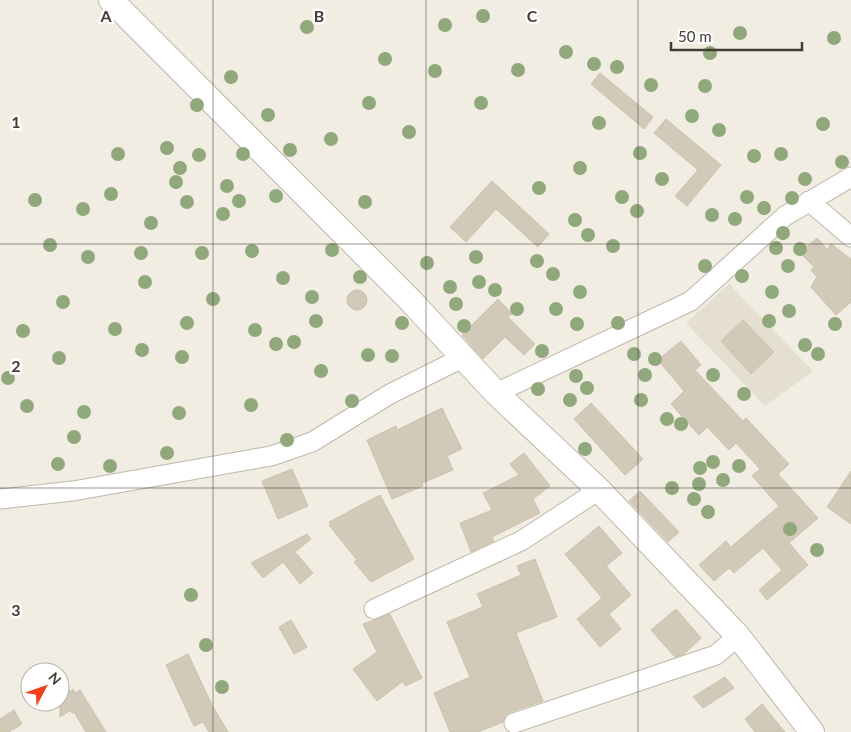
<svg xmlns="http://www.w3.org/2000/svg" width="851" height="732" font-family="Lato,sans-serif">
<rect width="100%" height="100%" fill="#f1ede3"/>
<!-- residential -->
<path fill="#e4dfd1" d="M729 284 813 371 765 406 686 323Z"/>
<!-- building -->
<path fill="#d2c9b9" stroke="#ccc1ad" d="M600 73 653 117 644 129 591 84Z
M666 119 721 165 687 206 675 196 698 170 654 133Z
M492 181 549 234 538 247 496 209 466 242 450 227Z
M817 238 827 249 831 244 851 259V302L836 315 811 287 817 277 811 270 814 267 800 253Z
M347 300a10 10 0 1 1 20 0a10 10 0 1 1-20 0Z
M498 299 512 314 508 317 535 344 524 355 505 337 483 359 462 335Z
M743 320 774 352 751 374 721 341Z
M681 341 701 365 695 370 743 421 746 418 789 464 778 474 818 518 789 543 808 565 767 600 759 590 782 570 763 548 734 573 729 568 714 581 699 565 726 541 731 547 779 506 752 476 760 469 736 443 729 450 707 427 699 435 671 404 684 391 658 360Z
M591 403 643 459 625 475 574 419Z
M442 408 462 449 447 456 453 470 422 483 423 486 392 499 367 440 396 426 397 430Z
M524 453 550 486 533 499 540 513 492 537 494 541 471 552 460 523 492 510 483 493 519 475 510 464Z
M292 469 308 506 278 519 262 481Z
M851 471V524L827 507Z
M640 491 679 532 668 542 629 501Z
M380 495 414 559 371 582 354 562 357 560 329 525 331 524 329 522Z
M599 526 622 553 606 566 631 595 609 614 621 629 600 647 577 619 602 598 565 554Z
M307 534 311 539 295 552 313 573 300 584 283 562 263 578 251 563Z
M535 559 557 617 516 633 543 701 510 712 505 716 503 722 478 732H450L434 693 470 677 447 622 483 607 477 594 521 575 517 566Z
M676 609 701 638 684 654 675 657 651 630Z
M390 614 422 678 405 686 403 681 377 701 353 669 377 652 363 624Z
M291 620 307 647 294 654 279 627Z
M188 654 212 705 228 732H209L203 722 194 726 166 665Z
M60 677 69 692 73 689 75 693 80 690 106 732H86L74 712 72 713 71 710 60 717Z
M725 677 734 688 703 708 693 697Z
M762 704 785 732H755L745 719Z
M14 710 22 724 9 732H0V719Z"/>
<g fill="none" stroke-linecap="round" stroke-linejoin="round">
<defs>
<path id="minor" d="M809 201 851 237
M496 393 691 301 785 216 851 177
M0 499 73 491 271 456 312 442 390 394 462 358
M374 609 521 541 599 490
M514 723 716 655 738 636"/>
<path id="tertiary" d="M111 0 411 301 496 393 599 490 738 636 812 732"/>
</defs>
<!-- minor casing -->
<use href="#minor" stroke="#beb8a9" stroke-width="21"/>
<!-- tertiary casing -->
<use href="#tertiary" stroke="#beb8a9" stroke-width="26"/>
<!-- minor -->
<use href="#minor" stroke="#fff" stroke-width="19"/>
<!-- tertiary -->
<use href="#tertiary" stroke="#fff" stroke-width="24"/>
</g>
<!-- trees -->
<g fill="#91a87d">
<circle cx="483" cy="16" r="7"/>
<circle cx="445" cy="25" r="7"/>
<circle cx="307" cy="27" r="7"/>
<circle cx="740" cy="33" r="7"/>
<circle cx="834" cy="38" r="7"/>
<circle cx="566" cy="52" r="7"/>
<circle cx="710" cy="53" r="7"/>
<circle cx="385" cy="59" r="7"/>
<circle cx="594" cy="64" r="7"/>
<circle cx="617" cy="67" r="7"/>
<circle cx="518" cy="70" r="7"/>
<circle cx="435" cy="71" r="7"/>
<circle cx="231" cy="77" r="7"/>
<circle cx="651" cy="85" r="7"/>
<circle cx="705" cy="86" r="7"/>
<circle cx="369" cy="103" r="7"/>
<circle cx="481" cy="103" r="7"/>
<circle cx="197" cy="105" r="7"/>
<circle cx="268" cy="115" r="7"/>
<circle cx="692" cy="116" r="7"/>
<circle cx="599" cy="123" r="7"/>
<circle cx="823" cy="124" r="7"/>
<circle cx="719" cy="130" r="7"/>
<circle cx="409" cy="132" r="7"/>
<circle cx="331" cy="139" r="7"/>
<circle cx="167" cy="148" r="7"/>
<circle cx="290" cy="150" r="7"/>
<circle cx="640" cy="153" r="7"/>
<circle cx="118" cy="154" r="7"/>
<circle cx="243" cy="154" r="7"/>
<circle cx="781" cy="154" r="7"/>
<circle cx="199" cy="155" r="7"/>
<circle cx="754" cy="156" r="7"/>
<circle cx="842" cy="162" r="7"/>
<circle cx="180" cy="168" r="7"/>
<circle cx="580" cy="168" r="7"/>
<circle cx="662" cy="179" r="7"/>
<circle cx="805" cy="179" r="7"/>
<circle cx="176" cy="182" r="7"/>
<circle cx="227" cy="186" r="7"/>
<circle cx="539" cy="188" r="7"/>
<circle cx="111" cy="194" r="7"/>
<circle cx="276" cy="196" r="7"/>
<circle cx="622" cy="197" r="7"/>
<circle cx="747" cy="197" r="7"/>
<circle cx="792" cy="198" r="7"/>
<circle cx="35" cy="200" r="7"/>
<circle cx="239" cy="201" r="7"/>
<circle cx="187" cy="202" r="7"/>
<circle cx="365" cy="202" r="7"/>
<circle cx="764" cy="208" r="7"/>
<circle cx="83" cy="209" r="7"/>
<circle cx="637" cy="211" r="7"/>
<circle cx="223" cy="214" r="7"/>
<circle cx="712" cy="215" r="7"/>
<circle cx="735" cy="219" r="7"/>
<circle cx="575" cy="220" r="7"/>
<circle cx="151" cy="223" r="7"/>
<circle cx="783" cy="233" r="7"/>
<circle cx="588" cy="235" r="7"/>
<circle cx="50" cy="245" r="7"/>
<circle cx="613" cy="246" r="7"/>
<circle cx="776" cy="248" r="7"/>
<circle cx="800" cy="249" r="7"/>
<circle cx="332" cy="250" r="7"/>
<circle cx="252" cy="251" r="7"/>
<circle cx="141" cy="253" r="7"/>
<circle cx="202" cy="253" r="7"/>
<circle cx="88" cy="257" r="7"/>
<circle cx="476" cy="257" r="7"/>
<circle cx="537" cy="261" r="7"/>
<circle cx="427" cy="263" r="7"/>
<circle cx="705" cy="266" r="7"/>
<circle cx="788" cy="266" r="7"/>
<circle cx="553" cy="274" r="7"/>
<circle cx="742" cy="276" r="7"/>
<circle cx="360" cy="277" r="7"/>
<circle cx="283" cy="278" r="7"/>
<circle cx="145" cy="282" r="7"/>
<circle cx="479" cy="282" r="7"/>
<circle cx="450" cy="287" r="7"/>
<circle cx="495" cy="290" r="7"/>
<circle cx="580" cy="292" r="7"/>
<circle cx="772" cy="292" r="7"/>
<circle cx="312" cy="297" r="7"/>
<circle cx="213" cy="299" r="7"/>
<circle cx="63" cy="302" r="7"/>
<circle cx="456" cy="304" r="7"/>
<circle cx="517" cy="309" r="7"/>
<circle cx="556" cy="309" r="7"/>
<circle cx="789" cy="311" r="7"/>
<circle cx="316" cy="321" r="7"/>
<circle cx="769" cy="321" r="7"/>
<circle cx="187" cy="323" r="7"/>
<circle cx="402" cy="323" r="7"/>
<circle cx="618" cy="323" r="7"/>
<circle cx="577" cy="324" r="7"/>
<circle cx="835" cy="324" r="7"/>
<circle cx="464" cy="326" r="7"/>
<circle cx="115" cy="329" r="7"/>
<circle cx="255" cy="330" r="7"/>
<circle cx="23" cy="331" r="7"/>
<circle cx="294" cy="342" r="7"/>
<circle cx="276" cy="344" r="7"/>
<circle cx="805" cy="345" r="7"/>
<circle cx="142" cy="350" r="7"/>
<circle cx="542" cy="351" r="7"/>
<circle cx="634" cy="354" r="7"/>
<circle cx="818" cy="354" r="7"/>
<circle cx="368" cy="355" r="7"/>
<circle cx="392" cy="356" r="7"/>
<circle cx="182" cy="357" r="7"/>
<circle cx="59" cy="358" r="7"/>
<circle cx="655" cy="359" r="7"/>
<circle cx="321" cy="371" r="7"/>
<circle cx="645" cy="375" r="7"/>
<circle cx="713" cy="375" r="7"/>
<circle cx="576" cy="376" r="7"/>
<circle cx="8" cy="378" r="7"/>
<circle cx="587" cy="388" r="7"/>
<circle cx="538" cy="389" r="7"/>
<circle cx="744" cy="394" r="7"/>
<circle cx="570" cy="400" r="7"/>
<circle cx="641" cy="400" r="7"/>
<circle cx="352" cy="401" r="7"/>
<circle cx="251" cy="405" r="7"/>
<circle cx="27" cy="406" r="7"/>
<circle cx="84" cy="412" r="7"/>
<circle cx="179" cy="413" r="7"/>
<circle cx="667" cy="419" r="7"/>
<circle cx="681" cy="424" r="7"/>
<circle cx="74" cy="437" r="7"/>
<circle cx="287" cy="440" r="7"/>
<circle cx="585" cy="449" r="7"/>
<circle cx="167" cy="453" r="7"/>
<circle cx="713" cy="462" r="7"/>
<circle cx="58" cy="464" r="7"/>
<circle cx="110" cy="466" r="7"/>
<circle cx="739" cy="466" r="7"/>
<circle cx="700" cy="468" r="7"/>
<circle cx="723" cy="480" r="7"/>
<circle cx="699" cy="484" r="7"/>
<circle cx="672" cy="488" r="7"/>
<circle cx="694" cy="499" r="7"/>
<circle cx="708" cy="512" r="7"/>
<circle cx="790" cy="529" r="7"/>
<circle cx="817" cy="550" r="7"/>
<circle cx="191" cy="595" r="7"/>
<circle cx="206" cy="645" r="7"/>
<circle cx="222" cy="687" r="7"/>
</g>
<!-- grid -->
<path fill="none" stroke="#423d34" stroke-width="1" stroke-opacity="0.55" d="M213 0V732M426 0V732M638 0V732M0 244H851M0 488H851"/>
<g font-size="16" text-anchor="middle" font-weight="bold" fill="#423d34" stroke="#fff" stroke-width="5" stroke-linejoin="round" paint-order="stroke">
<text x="106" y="22">A</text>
<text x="319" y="22">B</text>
<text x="532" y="22">C</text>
<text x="16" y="128">1</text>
<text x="16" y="372">2</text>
<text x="16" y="616">3</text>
</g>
<!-- north arrow -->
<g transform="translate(45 687) rotate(49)"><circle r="24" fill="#ffffff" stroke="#b3b1ae"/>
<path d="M0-4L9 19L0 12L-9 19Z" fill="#f0411a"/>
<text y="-8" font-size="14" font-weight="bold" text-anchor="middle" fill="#423d34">N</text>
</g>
<!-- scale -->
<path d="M671 42v8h131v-8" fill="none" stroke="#423d34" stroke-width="2.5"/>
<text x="678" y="42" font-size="15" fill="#423d34" stroke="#ffffff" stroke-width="4" paint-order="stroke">50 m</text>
</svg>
